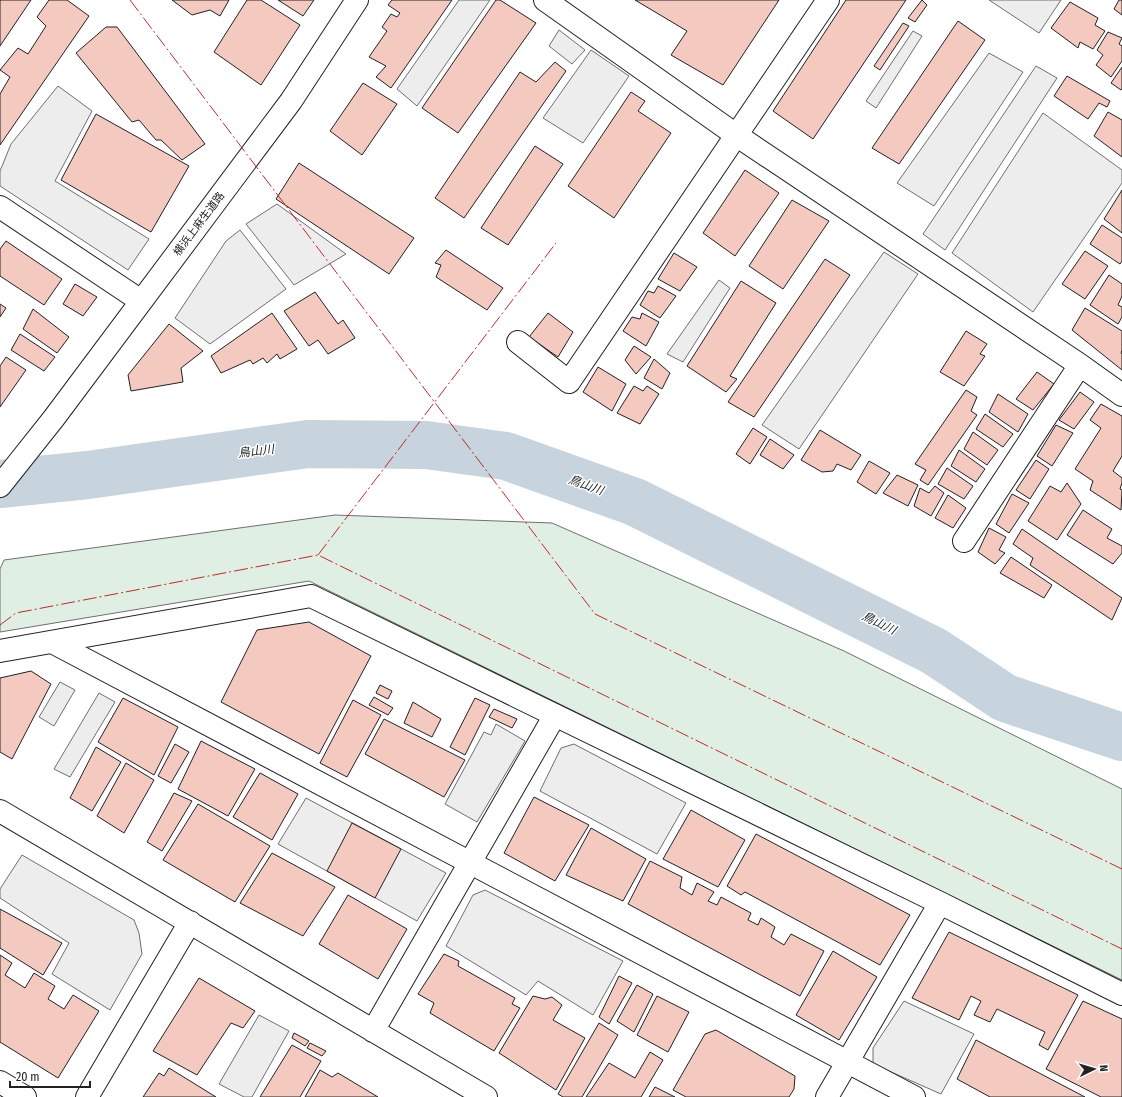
<svg xmlns="http://www.w3.org/2000/svg" width="1122" height="1097" font-family="'Fira Sans Condensed','Noto Sans JP',sans-serif">
<rect width="100%" height="100%" fill="#fff"/>
<!-- green -->
<path fill="#e0efe3" stroke="#6f6f6f" d="M335 515 552 523 844 651 1122 789V980L309 581 0 632V569L4 560Z"/>
<!-- parking -->
<path fill="#ededed" stroke="#6f6f6f" d="M459 0H490L417 106 397 89Z
M989 0H1061L1039 33Z
M559 30 585 50 572 64 549 46Z
M913 31 922 36 876 108 866 101Z
M591 50 629 76 583 143 543 118Z
M989 53 1023 72 934 206 897 183Z
M1036 66 1057 78 945 250 923 234Z
M58 86 92 111 55 181 149 239 128 270 0 186V171L11 144Z
M1043 113 1122 170V183L1033 312 952 253Z
M277 204 346 254 294 285 246 224Z
M240 230 286 289 210 344 175 318 226 241Z
M884 252 918 274 799 449 762 425Z
M719 280 730 288 683 362 667 354Z
M60 682 75 690 54 726 39 717Z
M99 693 115 702 70 777 54 769Z
M496 724 525 741 477 822 445 804 484 732 491 735Z
M574 744 686 803 657 854 540 791 561 748Z
M306 798 446 873 417 921 278 844Z
M22 855 134 920 139 933 142 954 110 1010 52 974 69 943 0 898V889Z
M485 890 623 961 593 1015 538 981 526 995 446 946 473 895Z
M904 1001 974 1034 941 1094 873 1064V1048Z
M259 1015 289 1031 252 1097H244L219 1084Z"/>
<g fill="none" stroke-linecap="round" stroke-linejoin="round">
<!-- river -->
<path stroke="#c7d3dd" stroke-width="48" d="M0 484 88 475 308 444 426 445 506 456 635 502 934 651 1005 698 1122 737"/>
</g>
<!-- building -->
<path fill="#f3c9c0" stroke="#222" d="M0 0H31L0 46Z
M49 0H67L89 16 0 145V94L10 77 0 70 18 48 28 54 46 26 37 17Z
M172 0H229L220 16 210 10 192 15Z
M247 0H261L300 25 261 85 214 52Z
M278 0H314L303 16Z
M392 0H452L391 88 376 77 386 66 369 57 387 31 382 27 391 14 397 17 400 13 388 5Z
M496 0H500L536 23 458 133 422 108Z
M635 0H779L723 85 671 55 687 31Z
M846 0H906L813 139 773 111Z
M922 0 927 5 915 22 908 18Z
M1119 0H1122V15L1114 9Z
M1070 2 1098 18 1095 25 1105 31 1093 49 1080 42 1078 48 1051 28Z
M958 21 985 40 899 164 872 148Z
M903 23 909 26 880 70 874 66Z
M106 27H117L205 144 182 160 161 140H156L139 120 132 122 76 53Z
M1108 32 1122 38 1119 44 1122 46V61L1111 77 1096 65 1103 55 1097 50Z
M555 62 566 71 464 218 435 198 520 72 536 82Z
M1122 67V88L1121 90 1111 83Z
M1067 76 1110 101 1107 107 1099 103 1088 119 1054 96Z
M363 83 397 104 362 155 330 131Z
M631 92 645 101 638 111 671 133 614 218 568 186Z
M1108 112 1122 120V157L1094 136Z
M96 114 189 166 151 232 61 180Z
M535 146 563 164 508 245 481 228Z
M299 163 414 238 389 274 276 199Z
M745 170 779 193 735 256 703 233Z
M1122 190V233L1104 219Z
M792 200 829 221 783 289 749 266Z
M1102 225 1122 238V261L1120 264 1090 244Z
M6 241 62 279 44 305 0 276V249Z
M446 250 503 288 487 310 436 277 441 265 435 263Z
M1085 251 1108 266 1085 299 1062 284Z
M674 253 697 267 680 291 658 279Z
M825 259 850 275 754 417 728 402Z
M1109 275 1122 284V296L1118 305 1122 307V317L1118 324 1090 305Z
M741 281 776 303 730 376 737 379 726 392 687 366Z
M75 284 97 297 83 316 63 304Z
M658 286 676 296 660 318 640 305 648 291 654 293Z
M315 292 338 324 343 320 355 338 328 354 318 340 309 346 284 311Z
M0 304 6 308 0 317Z
M1085 308 1122 331V350L1121 353 1122 354V370L1072 330Z
M33 309 69 337 57 353 23 329Z
M272 313 297 349 280 359 277 354 267 363 263 358 253 364 250 360 221 373 211 356Z
M548 313 573 332 558 357 529 337Z
M642 313 659 322 646 346 623 331 632 317 640 319Z
M169 324 203 351 181 368 183 382 131 391 128 375Z
M966 331 987 344 980 354 985 356 964 386 940 372Z
M20 334 55 357 44 371 11 350Z
M634 346 651 357 636 374 625 360Z
M6 357 26 370 0 407V366Z
M654 359 670 373 662 389 644 378Z
M598 367 626 384 612 411 583 392Z
M1037 372 1054 384 1033 410 1016 399Z
M634 386 643 391 647 386 659 394 640 424 617 413Z
M966 390 977 397 971 411 977 415 928 485 920 480 926 470 915 464Z
M1080 392 1094 402 1074 429 1059 420Z
M998 394 1028 414 1018 432 989 412Z
M1101 404 1122 416V456L1113 471 1122 478V483L1120 489 1122 490 1121 510 1090 490 1093 481 1075 469 1101 428 1090 420Z
M985 414 1013 434 1003 447 976 429Z
M1056 425 1073 433 1052 466 1037 456Z
M753 428 767 437 750 464 736 454Z
M820 430 861 455 851 470 837 464 833 471 822 472 801 460Z
M973 432 998 450 987 465 964 449Z
M770 439 794 455 783 469 760 455Z
M959 450 985 469 976 482 951 466Z
M1036 460 1049 469 1030 499 1016 490Z
M869 461 890 473 876 494 857 482Z
M947 468 973 486 964 499 938 484Z
M897 475 918 485 908 506 883 493Z
M1067 483 1081 504 1057 540 1028 521 1050 486 1061 492Z
M935 486 944 493 931 516 914 506 920 488 929 493Z
M1012 494 1029 503 1009 533 996 524Z
M948 495 966 508 953 528 935 518Z
M1083 510 1112 529 1107 538 1122 546V553L1113 564 1067 535Z
M989 528 1006 537 999 550 1005 553 995 564 978 552Z
M1022 529 1122 598 1112 620 1030 565 1033 558 1013 544Z
M1011 557 1052 585 1044 598 1000 573Z
M309 622 371 656 319 754 221 702 257 630Z
M31 671 51 684 12 759 0 752V678Z
M380 685 392 691 388 699 376 693Z
M374 697 393 708 388 715 369 705Z
M123 698 178 727 154 775 98 742Z
M475 698 490 705 465 755 450 747Z
M353 700 381 715 347 777 320 763Z
M413 702 441 719 432 737 404 723Z
M494 709 517 719 512 728 489 717Z
M384 719 465 760 444 797 365 754Z
M201 741 255 769 228 816 178 789Z
M175 744 189 752 171 783 158 776Z
M96 747 121 762 92 811 70 798Z
M126 763 154 780 124 833 97 816Z
M260 773 298 794 272 840 233 817Z
M174 793 192 801 162 851 147 842Z
M534 797 589 825 555 881 504 853Z
M198 804 270 846 235 902 163 860Z
M691 810 745 840 718 887 663 859Z
M352 823 401 849 375 898 327 871Z
M591 828 646 859 623 901 566 875Z
M756 834 910 915 880 965 745 892 741 895 727 886Z
M272 853 335 887 303 936 240 903Z
M650 861 682 877 680 888 692 895 697 883 714 892 708 901 717 905 721 897 751 913 748 920 758 925 761 918 775 927 771 937 784 945 791 934 824 951 800 996 628 904Z
M348 895 407 929 378 979 319 944Z
M0 909 62 943 43 975 0 948Z
M949 932 1078 995 1048 1050 1039 1045 1045 1032 997 1009 990 1022 974 1015 981 1001 971 996 959 1020 912 998Z
M833 951 877 977 839 1040 796 1015Z
M444 954 459 961 458 966 515 998 512 1004 520 1008 494 1051 430 1013 434 1003 418 994Z
M0 955 12 963 5 975 25 988 34 973 55 986 48 999 64 1009 73 995 99 1011 58 1078 0 1042Z
M619 976 632 983 609 1024 599 1017Z
M199 978 255 1011 243 1028 231 1023 197 1075 153 1051Z
M637 985 653 994 634 1032 617 1021Z
M533 996 545 999 552 997 562 1005 553 1020 585 1038 556 1090 499 1053Z
M657 996 689 1012 668 1052 637 1035Z
M1083 1001 1122 1019V1097H1101L1046 1069Z
M599 1023 618 1035 582 1097H563L558 1094Z
M716 1030 795 1076 794 1089 789 1097H686L673 1090 705 1034Z
M294 1033 309 1041 305 1046 292 1038Z
M976 1040 1085 1097H990L957 1079Z
M310 1043 326 1051 322 1056 307 1048Z
M292 1045 321 1061 300 1097H260Z
M650 1052 663 1060 641 1097H586L609 1063 635 1078Z
M169 1068 216 1097H143L159 1073 164 1076Z
M320 1070 332 1077 338 1073 378 1097H305Z
M655 1087 675 1097H649Z"/>
<g fill="none" stroke-linecap="round" stroke-linejoin="round">
<defs>
<path id="minor" d="M545 0 736 135 1080 365 1122 395
M0 207 141 301
M518 342 569 382 828 0
M964 541 1080 365
M52 642 914 1097
M0 651 311 596 940 903 1122 994
M0 811 486 1097
M373 1031 555 715
M0 1082 25 1097
M87 1097 190 922
M827 1097 940 903"/>
<path id="major" d="M0 486 54 418 291 101 357 0"/>
</defs>
<!-- minor casing -->
<use href="#minor" stroke="#222" stroke-width="24"/>
<!-- major casing -->
<use href="#major" stroke="#222" stroke-width="24"/>
<!-- minor -->
<use href="#minor" stroke="#fff" stroke-width="22"/>
<!-- major -->
<use href="#major" stroke="#fff" stroke-width="22"/>
<!-- power -->
<path stroke="#c62828" stroke-width="1" stroke-dasharray="14 3 2 3" stroke-linecap="butt" d="M130 0 595 614 1122 869
M318 555 556 243
M0 625 16 613 318 555 1122 949"/>
</g>
<g text-anchor="middle" dominant-baseline="central" stroke-width="3" stroke-linejoin="round" paint-order="stroke">
<!-- street labels -->
<g font-size="11" fill="#222" stroke="#fff">
<text transform="translate(199 224) rotate(-53)">横浜上麻生道路</text>
</g>
<!-- water labels -->
<g font-size="12" font-style="italic" fill="#222" stroke="#fff">
<text transform="translate(256 451) rotate(-7)">鳥山川</text>
<text transform="translate(586 485) rotate(20)">鳥山川</text>
<text transform="translate(879 623) rotate(26)">鳥山川</text>
</g>
</g>
<!-- north arrow -->
<g transform="translate(1094 1069) rotate(85)" stroke="#ffffff" stroke-width="3" paint-order="stroke">
<path d="M0-3L7 15L0 10L-7 15Z" fill="#222222"/>
<text y="-6" font-size="11" font-weight="bold" text-anchor="middle" fill="#222222">N</text>
</g>
<!-- scale -->
<path d="M10 1081v6h80v-6" fill="none" stroke="#222222" stroke-width="2"/>
<text x="16" y="1081" font-size="12" fill="#222222" stroke="#ffffff" stroke-width="3" paint-order="stroke">20 m</text>
</svg>
